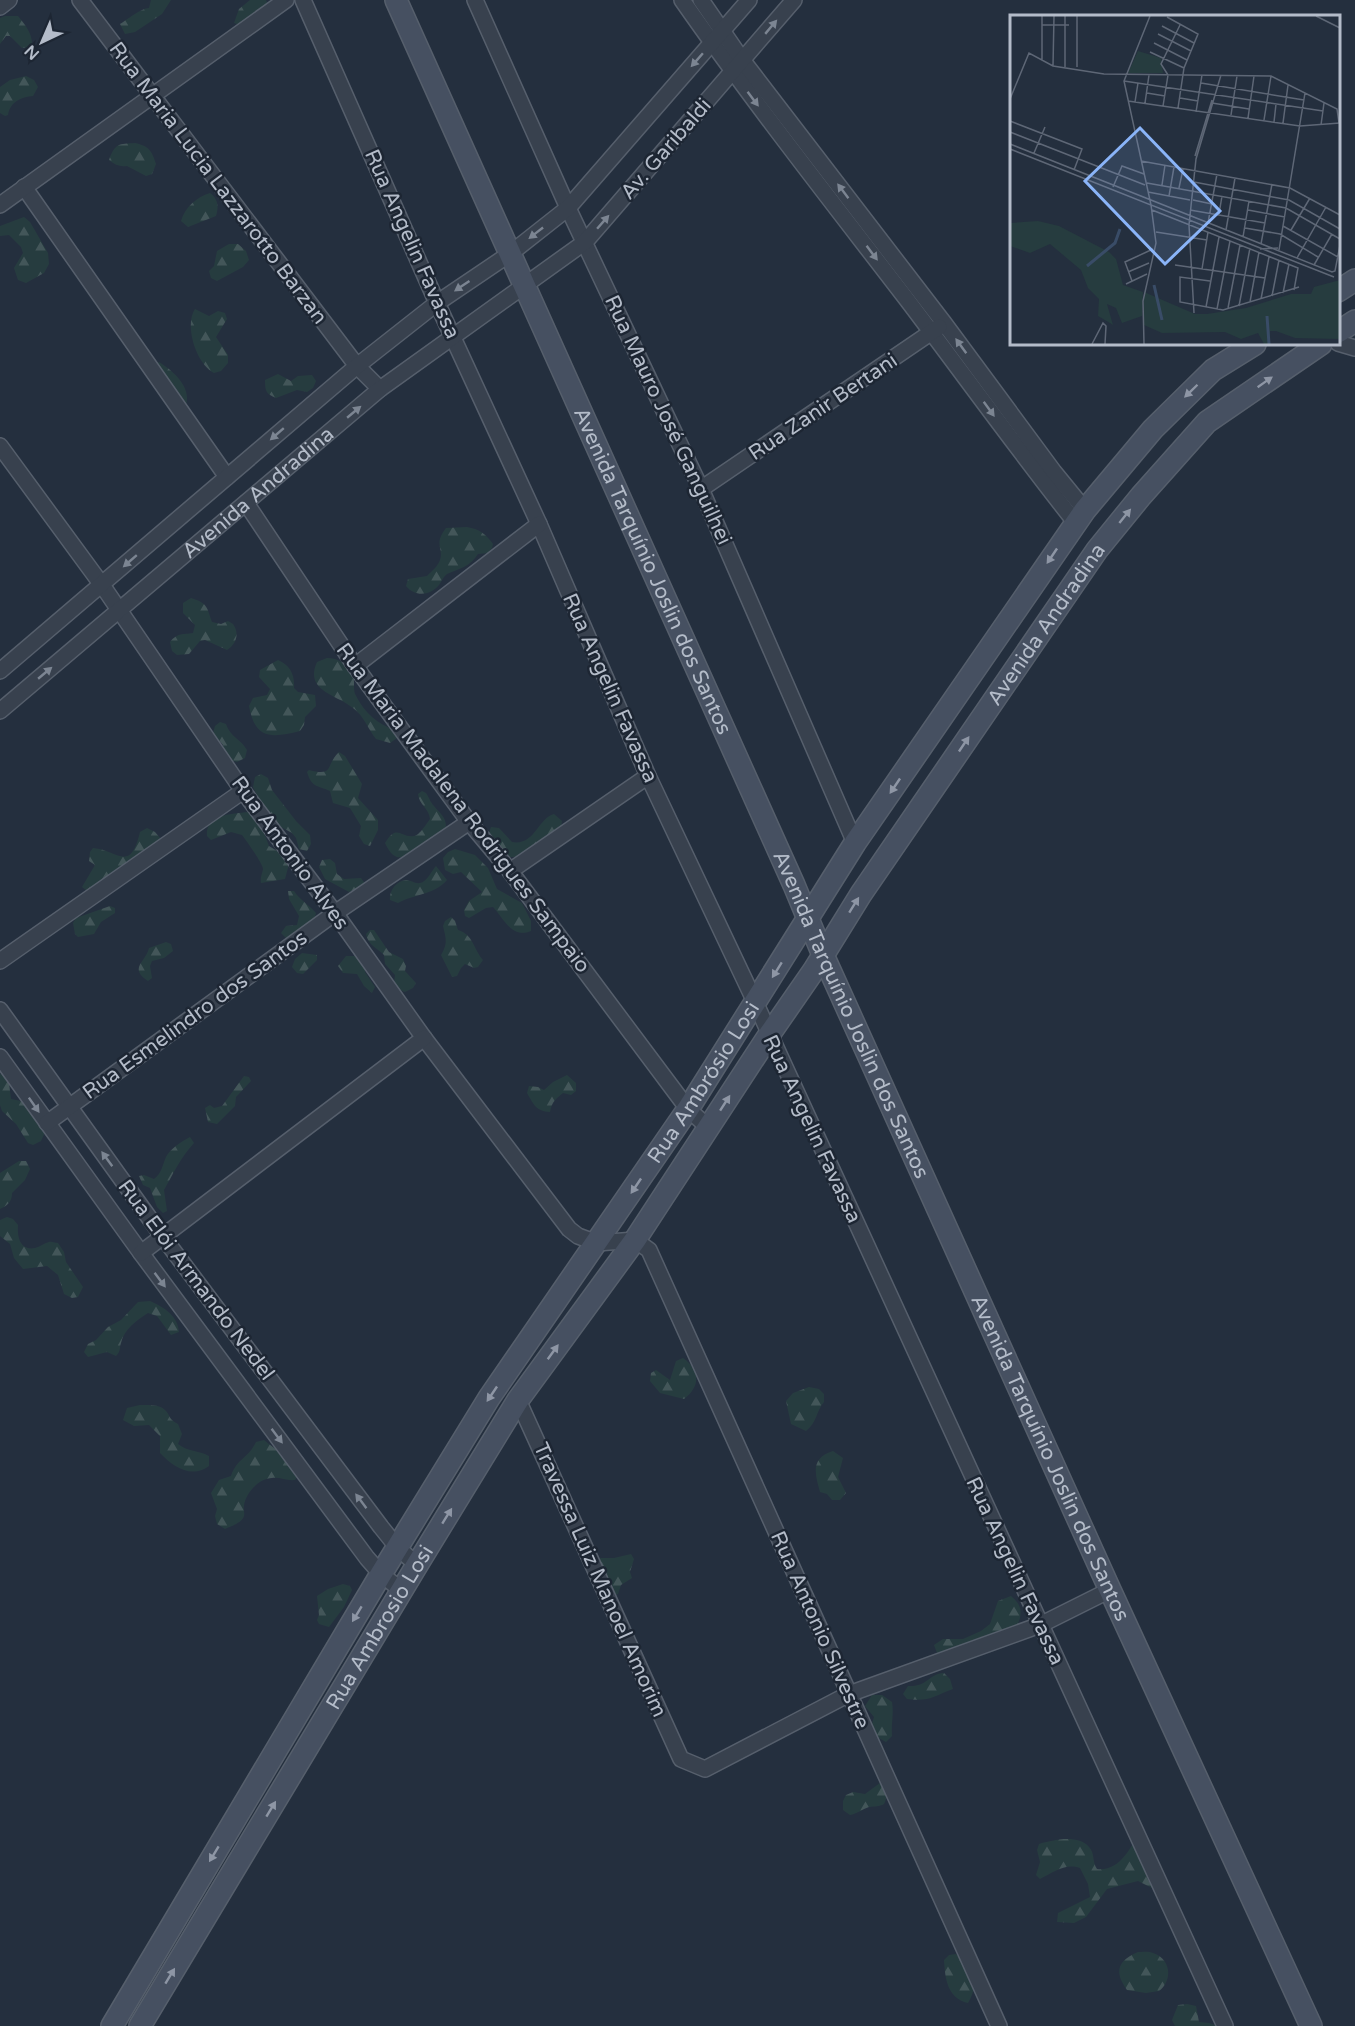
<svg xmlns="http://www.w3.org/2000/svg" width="1355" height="2026" font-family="'Varela Round',sans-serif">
<defs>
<pattern id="forest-firs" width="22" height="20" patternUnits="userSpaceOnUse" patternTransform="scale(1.5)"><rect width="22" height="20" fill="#263c3f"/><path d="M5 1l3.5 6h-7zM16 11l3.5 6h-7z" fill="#435659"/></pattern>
</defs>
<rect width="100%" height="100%" fill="#242f3e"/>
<!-- forest -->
<path fill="url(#forest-firs)" d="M151 0H171L162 14 135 32 125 34 120 24C127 20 141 8 149 8Z
M250 0H266L268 5 240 25 234 23 239 9Z
M5 16H18C26 26 33 34 32 47L22 48 10 36H6L0 44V18Z
M26 76 34 80 38 87 33 96C21 97 10 102 8 115L5 116 0 113V87L10 80Z
M135 143C149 146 152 151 156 164L152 174 146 176 127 166C120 167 115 165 109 160 115 143 119 144 135 143Z
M210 193C218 199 219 206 216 216L188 227 181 221C185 207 197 197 210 193Z
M24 217 30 222 48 253 49 264 44 273 26 283 18 280 14 268 23 253 21 247 9 235 0 236V226Z
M229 244H238L246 251 249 260 243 267 217 281 211 278 209 271 214 266 217 251Z
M195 309 209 316 218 311 225 313 227 319 216 337 228 355V363L221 371 214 373C196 364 184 325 195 309Z
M159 362C175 372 196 391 183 411L154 365Z
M278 374 291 381 298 376 312 375 316 381 313 388 307 392 297 390 276 398C266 394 265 391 265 380Z
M467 527C479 529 486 534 493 544L492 548 488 553 478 554C470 567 460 568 447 574 443 577 442 581 439 585 430 596 415 597 406 586L408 579 427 576C432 571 438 566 440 560 444 547 433 545 446 528Z
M191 598C208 603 207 608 212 622L221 624 228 621 233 624C240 634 236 644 227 650L205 640 200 641 189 654 177 655 172 651 170 642C178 632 183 635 193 633L195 625 183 613V603Z
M327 658C337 658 350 664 353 675 355 681 353 688 355 694 366 715 376 722 396 731L397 738 390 743 376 739C368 729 364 716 353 708 336 694 304 691 317 662Z
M278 660C290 665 295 675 294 688L298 692 315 695 316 706 305 717 304 725 300 731C272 738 255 740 249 706L253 698 267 695 270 689 259 677 260 670Z
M220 722 226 724C231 738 240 738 247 750L245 758 237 762 229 760 221 753 223 745 213 733 215 726Z
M339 752 345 756 362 784 358 798 378 820V830L370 846 364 844 359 836 361 826 350 808 333 803 330 791C317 785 312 788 307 772L309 770C335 777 325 765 339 752Z
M261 774 268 778 272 790 296 821 310 835 311 844 307 851 299 849 296 838 292 833 270 821 253 787 255 777Z
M422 791 426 793C429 797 430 802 434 806 440 814 446 816 446 827 438 834 430 838 422 844 406 855 397 868 385 843 397 823 400 838 414 836 419 836 427 823 430 819 429 808 419 805 418 794Z
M248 812 261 825 269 846 282 854 289 864 285 879 261 883C260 877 262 875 263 869 263 864 246 840 242 835L231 832 211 840 207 836C205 814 232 814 248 812Z
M554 814 562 821 561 827C548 839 522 866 502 854 496 851 492 841 488 835L491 827 499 828 512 842C535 846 537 819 554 814Z
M147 828 155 832 161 839 94 889 87 891 82 887 95 865 89 861 90 852 93 848C118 850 130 874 140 832Z
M455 849 475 855 488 868 497 889 522 903 531 921V931C512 939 504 919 493 907L486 908 469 918 465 916 464 910 469 901 482 892 461 872 453 874 445 870 443 858 448 852Z
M330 859 335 863 337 874 344 879 361 878 366 885 349 892 325 879 319 867 322 860Z
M436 866 447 880C434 895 414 894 398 903L390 900C389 891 396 881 406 880 410 880 416 884 420 883 427 882 432 870 436 866Z
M288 891H294C300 900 308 904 316 913L313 925 295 938 287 939 281 933 286 926 297 925 299 916 289 899Z
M110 906 115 908V913L101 922 94 934 78 937 75 934 73 923 76 918Z
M451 917 455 921 458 930C473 934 474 950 483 960L478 967 474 968 465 964 461 968 457 976 452 977 441 955C448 943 446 939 443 926L445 921Z
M370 930H374L389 952 403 959 406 966 405 971 416 983 413 988 405 992 397 989 394 983 395 975 385 964 384 955C377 948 368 945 366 934Z
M166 942 171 944 173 951 164 958 152 961 150 966 152 978 148 981C128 968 146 962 149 948Z
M302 953 317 955V960L303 974 297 973 292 967 295 959Z
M346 956H356L365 963V972L375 987 372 993 364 986 357 974 343 973 338 966Z
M0 1074 5 1075 9 1083 11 1099 26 1102 46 1130 41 1141 33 1145 28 1143 16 1124 2 1111 0 1105Z
M567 1075 576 1083V1091L571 1095 563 1093C556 1099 552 1101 550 1112 536 1111 534 1105 527 1093L529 1086 538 1087 544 1090 553 1082Z
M244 1076 249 1077 251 1081 236 1097 235 1106 217 1124 208 1122 205 1108 210 1105 214 1108 222 1106Z
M190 1137 194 1143C181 1157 173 1174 164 1190L167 1211 163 1213 157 1207 150 1188 143 1185 139 1176 144 1175 154 1179C162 1173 162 1166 166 1157 170 1149 182 1141 190 1137Z
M19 1161H26L30 1169 25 1180 12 1193C12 1202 7 1206 0 1209V1173Z
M7 1217 13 1219 18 1225C17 1237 20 1251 35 1248 40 1247 44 1243 49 1242 50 1241 57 1243 58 1243L64 1252 66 1262 83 1287 78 1297 72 1298 64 1294 58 1275 47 1266 23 1269 14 1258 10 1244 0 1236V1220Z
M150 1301C164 1307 178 1316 179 1332L171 1335 157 1316 148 1313C137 1320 124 1329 121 1343 119 1349 121 1351 116 1356L107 1352 88 1357 84 1352 88 1344 96 1340 108 1327 121 1320 138 1302Z
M683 1358C700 1370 701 1386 684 1399L660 1393 650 1381 651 1373 656 1370 670 1380 676 1361Z
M809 1387 819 1389 824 1394V1402C816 1411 817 1423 806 1431L791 1424 786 1401 793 1393Z
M140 1405C148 1405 159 1404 165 1410 171 1416 168 1419 178 1424L182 1434 178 1444C188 1452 198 1450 209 1456V1466C192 1479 173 1467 160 1453V1436L149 1425 134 1426 123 1420 127 1408Z
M264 1440C276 1450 290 1458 301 1470L295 1480C287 1481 280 1477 272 1478 259 1478 245 1494 244 1506 243 1509 245 1513 244 1516 242 1523 231 1526 225 1529L217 1524 215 1516 217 1509 211 1493 219 1480 231 1476C237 1458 248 1459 256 1442Z
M833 1451 843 1458 838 1477 846 1493 840 1500H832L827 1494 820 1492C815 1474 810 1458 833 1451Z
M631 1554 634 1559 630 1572 632 1578 621 1585 618 1594 613 1596 596 1564 600 1558H614Z
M343 1584 350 1586 352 1590 344 1607 329 1627 319 1624 317 1620 319 1615 317 1596 328 1589Z
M1011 1596C1022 1605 1023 1613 1017 1626L944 1656 937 1653 934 1645 943 1639H963L981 1631 990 1624 998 1601Z
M944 1673 950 1679 953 1689C934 1696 929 1702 907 1699L903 1694 908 1686C928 1687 928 1674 944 1673Z
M872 1695H882L892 1702C894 1714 891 1723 892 1736L886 1742 877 1737 871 1727 874 1717 865 1706Z
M880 1783C888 1789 888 1795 884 1804 879 1807 875 1806 869 1807 862 1809 857 1814 850 1815L843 1810V1801L846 1795 853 1792 865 1794Z
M1139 1832 1160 1881 1152 1888 1138 1881 1107 1889 1086 1917 1074 1923 1057 1922 1058 1913 1090 1897 1088 1884 1080 1868C1065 1863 1054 1872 1040 1879L1036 1875 1040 1862 1037 1850 1039 1844C1053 1840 1078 1834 1089 1847 1095 1853 1092 1862 1097 1869 1119 1872 1131 1848 1139 1832Z
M1138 1952C1142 1952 1149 1951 1153 1953 1171 1959 1173 1980 1159 1991L1146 1993 1127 1990C1114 1972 1117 1961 1138 1952Z
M956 1954C972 1968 980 1984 968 2003 947 1998 945 1978 944 1960L949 1955Z
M1187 2004 1196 2006 1199 2022 1209 2023 1218 2026H1175L1172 2020 1178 2005Z"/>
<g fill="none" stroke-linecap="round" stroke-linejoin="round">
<defs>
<g id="street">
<path d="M80 0 357 366 380 389"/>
<path d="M303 0 437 303 539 524 648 776 756 1004 1225 2026"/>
<path d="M475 0 568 208 701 489 855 843"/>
<path d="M682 0C754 103 832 202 908 301 964 375 1018 450 1075 522"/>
<path d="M701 0 743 61 944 323 1054 472 1085 510"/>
<path d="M0 7 9 0"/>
<path d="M24 187 227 477"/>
<path d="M0 205 286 0"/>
<path d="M1338 343 1355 348"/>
<path d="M0 446 102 585 243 791 335 913 424 1038 569 1229 578 1236 597 1243 635 1240 649 1250 999 2026"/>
<path d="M701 489 939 327"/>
<path d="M246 503 355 666 469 822 510 871 688 1109 709 1128"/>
<path d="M355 666 539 524"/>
<path d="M0 671 357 366 437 303 511 253 568 208 749 0"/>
<path id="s1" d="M0 711 380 389 585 242 794 0"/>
<path d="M510 871 648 776"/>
<path d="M0 961 243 791"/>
<path d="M0 1010 163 1237 381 1527 397 1547 417 1565"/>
<path d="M0 1057 141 1253 367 1558 381 1574 401 1590"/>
<path d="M47 1123 335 913 469 822"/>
<path d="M141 1253 424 1038"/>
<path d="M518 1400 681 1759 705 1769 849 1694 1040 1625 1110 1590"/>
</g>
<g id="secondary">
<path id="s2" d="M396 0 794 885 823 955 1110 1590 1311 2026"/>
<path d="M1338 291 1355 280"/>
<path d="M1338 332 1355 321"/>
<path id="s3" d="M112 2026 381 1574 489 1398 688 1109 855 843 1085 510 1153 429 1213 370 1255 344"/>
<path id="s4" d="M140 2026 417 1565 518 1400 635 1240 769 1035 814 970 861 894 1097 550 1141 496 1207 422 1321 344"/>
</g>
</defs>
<!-- street casing -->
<use href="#street" stroke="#565f6c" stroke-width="18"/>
<!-- secondary casing -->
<use href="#secondary" stroke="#565f6c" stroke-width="24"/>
<!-- street -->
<use href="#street" stroke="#38414e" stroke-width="15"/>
<!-- secondary -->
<use href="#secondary" stroke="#465061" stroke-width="21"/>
</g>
<!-- one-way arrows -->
<defs><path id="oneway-solid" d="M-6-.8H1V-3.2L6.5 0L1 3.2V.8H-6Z" transform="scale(1.5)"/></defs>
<g fill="#7c8592">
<use href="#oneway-solid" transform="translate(771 27) rotate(-50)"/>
<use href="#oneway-solid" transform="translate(697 60) rotate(131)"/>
<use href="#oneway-solid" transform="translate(753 99) rotate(53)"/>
<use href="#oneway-solid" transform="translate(843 191) rotate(-127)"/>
<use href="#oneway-solid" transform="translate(603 222) rotate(-49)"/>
<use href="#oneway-solid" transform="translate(536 233) rotate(142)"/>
<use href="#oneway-solid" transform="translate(872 253) rotate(53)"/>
<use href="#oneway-solid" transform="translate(462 286) rotate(146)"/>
<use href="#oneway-solid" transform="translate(961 346) rotate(-126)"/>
<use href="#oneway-solid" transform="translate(989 409) rotate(54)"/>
<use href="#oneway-solid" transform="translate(354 412) rotate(-40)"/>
<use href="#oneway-solid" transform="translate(277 434) rotate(139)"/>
<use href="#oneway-solid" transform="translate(130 561) rotate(139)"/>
<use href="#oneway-solid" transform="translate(45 673) rotate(-40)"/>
<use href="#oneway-solid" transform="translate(34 1105) rotate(55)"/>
<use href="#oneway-solid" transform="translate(107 1159) rotate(-126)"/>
<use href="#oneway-solid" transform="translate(160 1280) rotate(53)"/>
<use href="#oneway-solid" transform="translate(277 1436) rotate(53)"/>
<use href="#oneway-solid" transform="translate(361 1501) rotate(-127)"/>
</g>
<g fill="#8e96a5">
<use href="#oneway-solid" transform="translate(1265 382) rotate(-35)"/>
<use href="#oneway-solid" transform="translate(1191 391) rotate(136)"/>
<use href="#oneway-solid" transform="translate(1125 516) rotate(-51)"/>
<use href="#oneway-solid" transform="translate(1052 556) rotate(124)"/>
<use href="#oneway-solid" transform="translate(964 744) rotate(-56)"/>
<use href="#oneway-solid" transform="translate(895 786) rotate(124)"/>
<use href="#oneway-solid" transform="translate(854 905) rotate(-58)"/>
<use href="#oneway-solid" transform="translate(777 970) rotate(122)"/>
<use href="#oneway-solid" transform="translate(725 1103) rotate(-57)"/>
<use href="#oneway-solid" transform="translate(636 1186) rotate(124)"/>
<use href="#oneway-solid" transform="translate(553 1352) rotate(-54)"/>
<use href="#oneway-solid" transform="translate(492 1394) rotate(124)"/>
<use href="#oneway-solid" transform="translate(447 1516) rotate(-58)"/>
<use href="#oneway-solid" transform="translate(357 1614) rotate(121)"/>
<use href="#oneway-solid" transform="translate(271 1809) rotate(-59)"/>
<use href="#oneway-solid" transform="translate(214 1854) rotate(121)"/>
<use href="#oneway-solid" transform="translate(170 1976) rotate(-59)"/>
</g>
<g text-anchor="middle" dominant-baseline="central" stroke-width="5" stroke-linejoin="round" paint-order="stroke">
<!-- street labels -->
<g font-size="21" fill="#b4bcc9" stroke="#1d2633">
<text transform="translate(666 149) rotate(-49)">Av. Garibaldi</text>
<text transform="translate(218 183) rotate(53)">Rua Maria Lucia Lazzarotto Barzan</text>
<text transform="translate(412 244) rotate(66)">Rua Angelin Favassa</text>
<text transform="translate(823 407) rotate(-34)">Rua Zanir Bertani</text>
<text transform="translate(668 420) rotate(65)">Rua Mauro José Ganguilhei</text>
<text stroke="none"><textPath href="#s1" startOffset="338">Avenida Andradina</textPath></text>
<text stroke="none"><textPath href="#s2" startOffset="626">Avenida Tarquínio Joslin dos Santos</textPath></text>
<text stroke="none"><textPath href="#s4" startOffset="1670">Avenida Andradina</textPath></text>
<text transform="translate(610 688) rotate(66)">Rua Angelin Favassa</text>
<text transform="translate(463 808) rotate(53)">Rua Maria Madalena Rodrigues Sampaio</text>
<text transform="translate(290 853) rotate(54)">Rua Antonio Alves</text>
<text stroke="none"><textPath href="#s2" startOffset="1112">Avenida Tarquínio Joslin dos Santos</textPath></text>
<text transform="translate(195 1015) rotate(-36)">Rua Esmelindro dos Santos</text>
<text stroke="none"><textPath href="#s3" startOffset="1114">Rua Ambrósio Losi</textPath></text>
<text transform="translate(812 1129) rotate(65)">Rua Angelin Favassa</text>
<text transform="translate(196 1280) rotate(53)">Rua Elói Armando Nedel</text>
<text stroke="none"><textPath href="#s2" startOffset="1598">Avenida Tarquínio Joslin dos Santos</textPath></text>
<text transform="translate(1015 1571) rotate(65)">Rua Angelin Favassa</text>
<text transform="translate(600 1580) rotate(66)">Travessa Luiz Manoel Amorim</text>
<text stroke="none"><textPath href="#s4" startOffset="465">Rua Ambrosio Losi</textPath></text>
<text transform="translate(820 1630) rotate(66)">Rua Antonio Silvestre</text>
</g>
</g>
<!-- overview -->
<g transform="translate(1010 15)">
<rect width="330" height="330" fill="#242f3e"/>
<path d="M128 36 151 43 153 58H118ZM28 206 49 211 99 237 106 244 113 270 133 277 132 301 112 308 106 293 97 289 103 310 100 308 88 301 89 284 78 273 71 255 40 229 20 238 0 231V208ZM330 265V324L285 323 266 316H260V329H254L248 318 231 324 215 317 152 318 134 310V277L185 299H197L236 293 281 279H301L304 272Z" fill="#263c3f"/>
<path fill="none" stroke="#394c67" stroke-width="3" d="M77 251 105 228 110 214M144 270 152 305M257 301 259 329"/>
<path fill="none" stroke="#5e6776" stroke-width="1.5" d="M140 1 114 66 141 190 324 262M306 1 330 13M157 2 188 19 174 53 168 93M32 10H59M152 11 184 28M148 19 181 36M144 28 177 45M140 37 174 53M32 45V1M43 51 44 1M55 52V1M67 52V1M114 66 313 96M191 68 294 85M137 78 155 81M170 83 188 86M0 84 19 38 43 51 94 59 261 61 327 94 329 108M118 86 290 111 330 108M125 87 128 68M135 88 139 60M202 88 239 94M153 91 158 60 151 49 170 10M186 97 192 60M221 100 227 61M238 103 244 61M254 105 261 61M0 106 72 134 64 155M264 107 266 89M273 108 278 70M311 110 314 88M0 117 135 170M0 129 322 257 325 256 330 230M0 134 141 190 146 228 133 286 134 329M24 138 35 112M185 141 202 85M131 146 280 173 330 200M184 167 279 185 330 214M137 168 276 193 330 224M152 170 155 150M103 172 112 151 134 159M169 173 173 154M138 177 180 185M159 181 164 152M183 185 202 189M142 195 288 253 284 275M180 195 255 208M238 195 275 202M209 199 212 181M198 208 207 159M273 211 328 242M235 213 270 219 308 242M216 215 225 163M281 215 300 183M146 217 197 225M233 222 239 186M251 229 262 169M250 234 268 233M269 235 295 78M287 243 316 192M165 250 255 263M304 250 322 219M192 254 198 217M118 257 139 248M122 266 115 247 143 234M200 266 170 262V287L213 295 289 272M116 269 137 259M273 278 279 249M262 281 269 245M251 284 259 242M240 287 249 237M229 291 240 233M196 292 209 222M218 293 230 230M207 294 220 226M184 298 179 210 186 144 211 60M82 329 93 308 96 311 95 329"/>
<path fill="#8ab4f8" fill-opacity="0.15" stroke="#8ab4f8" stroke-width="3" d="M130 113 210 196 155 249 75 166Z"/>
<rect width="330" height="330" fill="none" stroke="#b4bcc9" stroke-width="3"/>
</g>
<!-- north arrow -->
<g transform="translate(42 42) rotate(224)" stroke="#1d2633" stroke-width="4.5" paint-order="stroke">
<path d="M0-4.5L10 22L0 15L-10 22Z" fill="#b4bcc9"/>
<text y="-9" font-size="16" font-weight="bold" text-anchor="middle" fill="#b4bcc9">N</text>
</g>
</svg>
